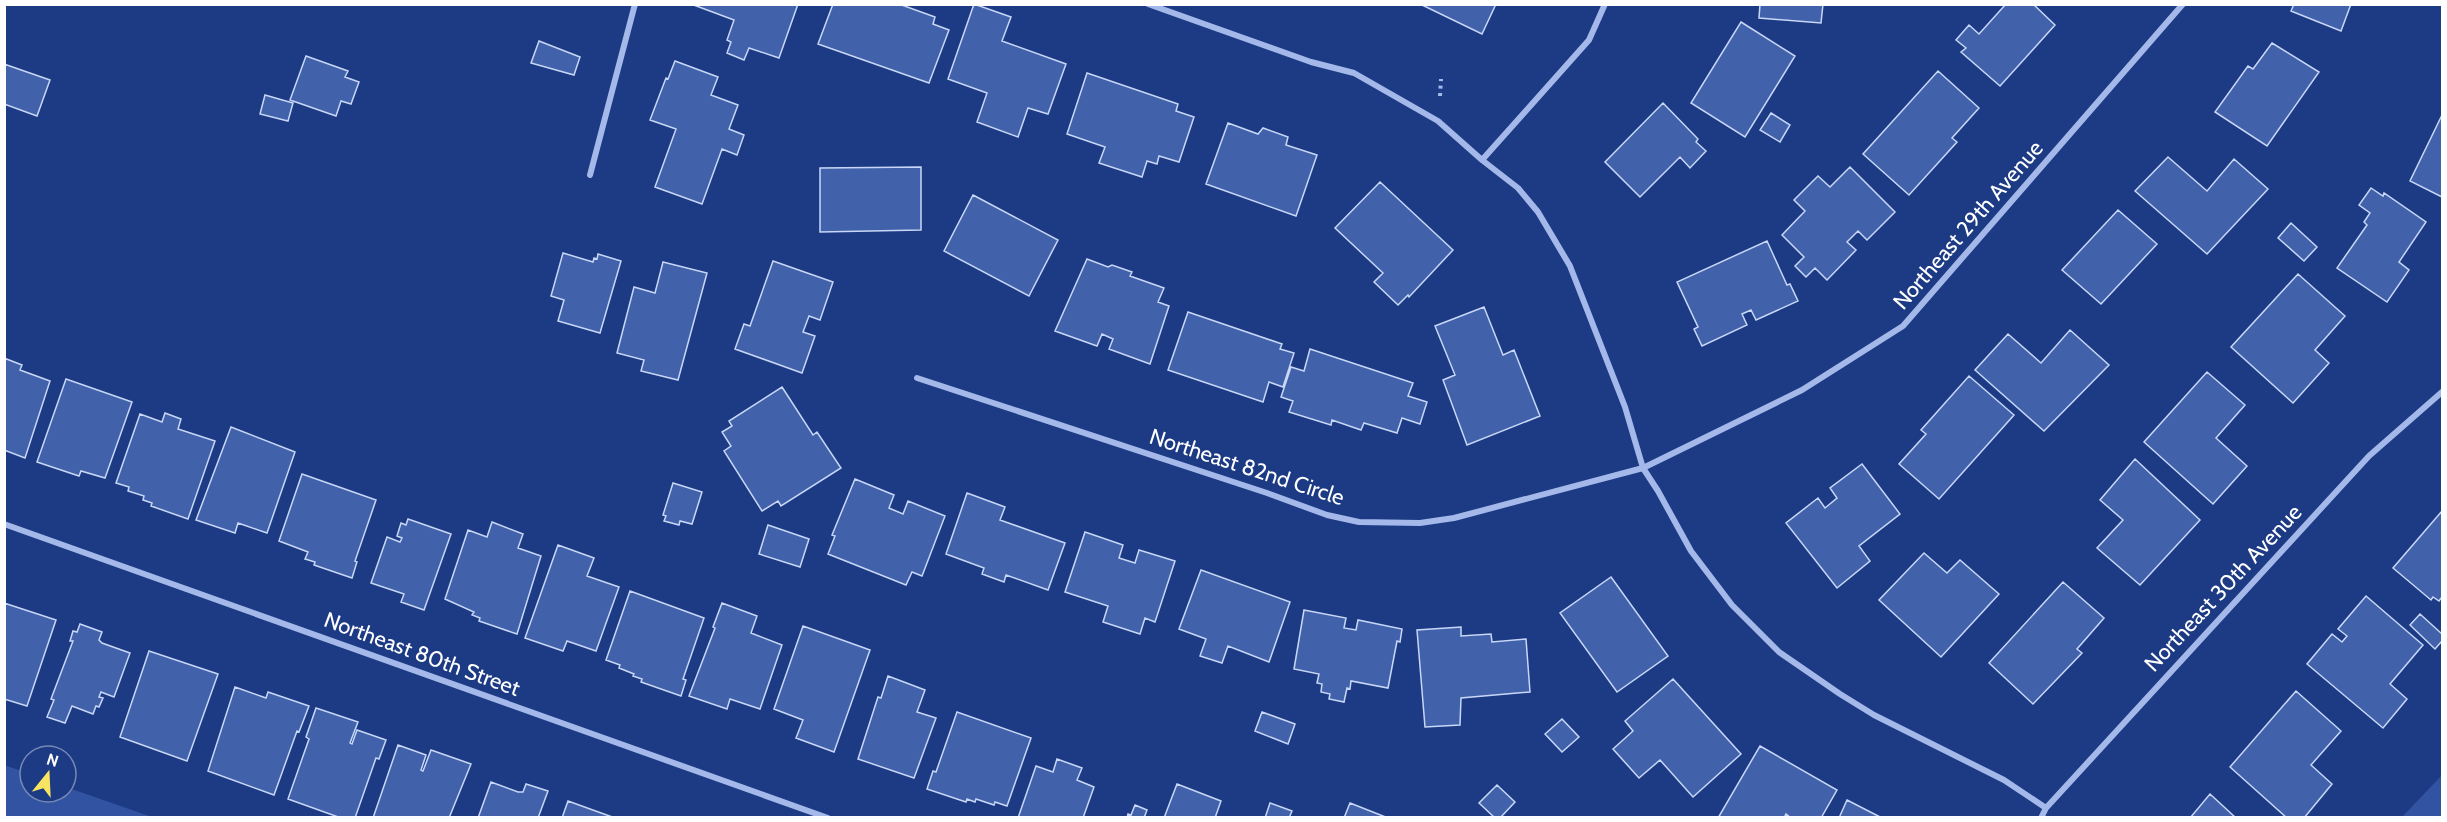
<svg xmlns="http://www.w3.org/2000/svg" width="2447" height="822" font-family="Cabin,sans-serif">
<rect width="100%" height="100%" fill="#1d3b84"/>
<!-- green -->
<path fill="#3153a1" d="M4 765 30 774V792H66V787L152 817H5Z
M2442 775V817H2402Z"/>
<!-- building -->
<path fill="#4162aa" stroke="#c8d7f7" stroke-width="1.5" d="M691 4H798L779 58 749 48 744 60 727 53 731 42 727 40 734 20Z
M833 4H899L935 17 933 24 949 30 929 83 818 44Z
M974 4 1011 17 1002 41 1066 64 1048 114 1028 108 1018 137 977 122 987 93 948 79Z
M1420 4H1496L1482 34Z
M1760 4H1823L1821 23 1759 18Z
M2006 4H2033L2055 25 2000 86 1961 52 1966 48 1956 40 1969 25 1979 34Z
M2294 4H2351L2341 31 2291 11Z
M1741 22 1795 56 1745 137 1691 103Z
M539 41 580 57 574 75 531 63Z
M2272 43 2319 72 2267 146 2215 112 2248 66 2253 69Z
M306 56 348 71 345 77 359 82 351 104 341 101 336 116 290 100Z
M675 61 718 77 711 95 738 105 729 129 744 135 737 155 722 149 702 204 655 187 676 129 650 120 666 78 668 79Z
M4 64 50 80 37 116 4 104Z
M1938 71 1979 108 1952 138 1957 142 1909 195 1863 154Z
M1087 73 1178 104 1176 111 1194 117 1179 162 1159 156 1157 164 1147 161 1142 177 1099 163 1105 147 1067 134Z
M265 95 293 103 288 121 260 114Z
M1663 103 1698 139 1696 142 1706 151 1690 168 1680 157 1640 197 1605 162Z
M1771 113 1790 125 1780 142 1760 130Z
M2442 115V197L2410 181Z
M1228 123 1258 134 1263 128 1288 137 1286 145 1317 155 1296 216 1206 184Z
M2168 157 2207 191 2234 159 2268 189 2207 254 2135 191Z
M921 167V230L820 232V168Z
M1850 167 1895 212 1867 240 1858 231 1847 242 1856 250 1827 280 1815 268 1806 277 1795 266 1804 257 1782 235 1805 211 1794 200 1818 176 1830 187Z
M1380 182 1453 250 1409 297 1408 295 1398 305 1374 282 1383 273 1335 228Z
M2371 188 2383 196 2384 193 2426 222 2399 262 2409 270 2387 302 2337 268 2367 225 2364 222 2370 213 2359 205Z
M973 195 1058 240 1029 296 944 251Z
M2118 210 2157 244 2101 304 2062 270Z
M2291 223 2317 247 2304 261 2278 238Z
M1767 241 1787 285 1790 284 1798 301 1756 320 1751 310 1742 314 1747 325 1702 346 1694 329 1698 327 1677 282Z
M563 253 593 262 594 258 597 259 598 254 621 261 600 333 558 321 564 300 551 296Z
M1087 259 1108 267 1112 265 1132 272 1130 276 1164 288 1158 302 1169 306 1150 364 1109 349 1113 339 1102 334 1097 346 1055 331Z
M773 261 833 282 820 320 809 316 803 332 815 336 802 373 735 349 744 324 750 326Z
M663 262 707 273 678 380 641 371 644 360 617 353 634 287 655 293Z
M2298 274 2345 316 2315 350 2329 363 2293 403 2231 347Z
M1484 307 1503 355 1514 350 1540 416 1467 445 1443 380 1455 375 1435 326Z
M1188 312 1282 344 1280 349 1294 353 1283 387 1269 382 1263 402 1168 370Z
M2070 330 2109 365 2044 431 1975 370 2008 334 2041 363Z
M1310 349 1413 383 1408 396 1427 402 1420 424 1402 418 1397 433 1364 423 1361 430 1332 420 1331 425 1289 412 1293 401 1281 397 1291 367 1304 371Z
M4 358 22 365 20 370 50 381 25 458 4 450Z
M2207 372 2245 405 2216 438 2247 466 2213 504 2144 442Z
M1969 376 2014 415 1939 499 1899 464 1926 434 1921 430Z
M66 379 132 402 105 478 81 471 79 476 37 462Z
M782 387 813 435 817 432 841 468 781 506 778 501 762 511 724 451 731 446 722 432 732 426 729 421Z
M165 413 181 419 178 429 215 441 188 519 151 506 152 503 143 500 144 496 128 491 129 487 116 483 140 414 162 422Z
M231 427 295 452 267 533 238 523 235 533 196 520Z
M2135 459 2200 520 2140 585 2097 548 2123 520 2100 500Z
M1862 464 1900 514 1859 546 1870 561 1837 588 1786 523 1818 498 1825 508 1837 498 1830 488Z
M302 474 376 500 355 561 357 562 352 578 314 565 315 562 305 559 308 552 279 541Z
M855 479 894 495 889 508 903 514 908 501 945 516 922 576 912 572 906 585 828 554 835 536 832 535Z
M673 483 702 492 692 524 680 521 679 525 664 521 666 516 663 515Z
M967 493 1005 507 1000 520 1065 543 1048 590 1006 575 1004 582 982 574 984 568 946 554Z
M2442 511V597L2439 601 2433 597 2431 600 2393 568Z
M408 519 451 534 424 610 401 602 404 594 371 583 387 537 400 542 402 538 397 536 401 523 406 525Z
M492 522 523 534 518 548 541 556 517 634 479 621 480 618 472 615 474 612 445 599 468 530 487 537Z
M768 525 809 539 800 567 759 554Z
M1085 532 1123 545 1119 558 1135 563 1139 550 1175 561 1155 622 1145 618 1140 634 1103 622 1108 606 1065 592Z
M558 545 594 558 587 576 619 587 596 651 567 641 563 651 525 638Z
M1924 553 1947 573 1960 560 1999 594 1941 657 1879 600Z
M1201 570 1290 602 1269 662 1228 646 1222 663 1200 656 1206 639 1179 629Z
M1611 577 1668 656 1617 692 1560 613Z
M2063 582 2104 618 2077 649 2082 653 2033 704 1989 663Z
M630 591 704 618 683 679 686 680 681 696 641 682 642 679 633 676 634 674 619 668 620 665 606 660Z
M2366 596 2423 645 2390 684 2407 699 2383 728 2307 664 2332 634 2342 642 2347 636 2338 629Z
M4 603 56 620 27 706 4 699Z
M722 603 757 616 751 633 782 645 760 709 730 699 727 709 689 696 715 628 713 627Z
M1304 610 1346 618 1344 628 1356 630 1358 620 1402 629 1400 642 1397 641 1388 688 1351 681 1350 689 1347 688 1344 702 1329 699 1330 694 1321 692 1322 684 1317 683 1319 674 1294 669Z
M2420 614 2442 634V641L2435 649 2410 625Z
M80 624 102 632 99 640 102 643 130 653 114 697 101 692 99 697 103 698 99 707 96 706 93 714 72 706 65 723 47 717 54 700 51 699 73 641H70L73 631 77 632Z
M803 626 870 650 834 752 796 738 803 720 774 709Z
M1461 627V636L1491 634 1492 642 1526 639 1530 692 1461 698 1460 725 1425 727 1417 630Z
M149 651 218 674 187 761 120 737Z
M888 676 925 690 917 712 936 718 914 778 858 759 878 697 881 698Z
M1673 679 1741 754 1693 797 1660 760 1639 778 1613 749 1633 731 1625 721Z
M235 687 266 698 268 692 309 706 299 732 297 731 274 795 208 771Z
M2296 691 2341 731 2311 765 2332 784 2304 818H2287L2230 767Z
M316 708 358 722 350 743 352 744 357 730 386 740 379 759 376 758 355 818H341L288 799 309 739 306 737Z
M957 712 1031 738 1007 806 995 802 994 805 976 799 975 802 967 799 966 802 927 789 933 771 936 772Z
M1262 712 1295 724 1288 744 1255 731Z
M1562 719 1579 737 1562 752 1545 734Z
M398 745 426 755 421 770 423 771 431 750 471 764 449 818H373Z
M1760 746 1837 790 1821 818H1791L1786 814 1784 818H1718Z
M1057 759 1082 768 1077 780 1094 787 1083 818H1018L1036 766 1053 772Z
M491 782 518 792H523L526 784 548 791 538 818H478Z
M1177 784 1221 801 1215 818H1164Z
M1497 785 1515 802 1500 818H1495L1479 803Z
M2210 794 2236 818H2190Z
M1847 800 1882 818H1839Z
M568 801 615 818H562Z
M1270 803 1292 811 1289 818H1265Z
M1350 803 1388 818H1344Z
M1135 805 1147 810 1144 818H1127L1128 814 1131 815Z"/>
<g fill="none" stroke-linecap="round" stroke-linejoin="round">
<!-- path -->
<path stroke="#a4b9ea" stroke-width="4" stroke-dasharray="3 4.5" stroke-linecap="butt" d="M1440 96 1441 79"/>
<!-- minor -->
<path stroke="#a4b9ea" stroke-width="6" d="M1148 4 1311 62 1354 73 1438 121 1482 160 1518 188 1538 212 1570 266 1625 407 1643 468 1658 491 1691 551 1732 605 1779 652 1840 694 1874 715 2004 780 2046 808
M1482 160 1589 40 1605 4
M590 175 635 4
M917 378 1267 493 1327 515 1359 522 1420 523 1454 518 1643 468 1802 390 1903 326 2183 4
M4 524 828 818
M2041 818 2046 808 2369 456 2442 392"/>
</g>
<g text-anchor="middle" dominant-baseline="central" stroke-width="4.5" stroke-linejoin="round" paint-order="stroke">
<!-- street labels -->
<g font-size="22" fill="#fff" stroke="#1d3b84">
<text transform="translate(1968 225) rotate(-49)">Northeast 29th Avenue</text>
<text transform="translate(1247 467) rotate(18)">Northeast 82nd Circle</text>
<text transform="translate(2223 588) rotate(-47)">Northeast 30th Avenue</text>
<text transform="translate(422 654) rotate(20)">Northeast 80th Street</text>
</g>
</g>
<!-- border -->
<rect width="2447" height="822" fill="none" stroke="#ffffff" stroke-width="12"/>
<!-- north arrow -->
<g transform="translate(48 774) rotate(18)"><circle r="28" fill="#1d3b84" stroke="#7789b5" stroke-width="1.5"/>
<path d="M0-4.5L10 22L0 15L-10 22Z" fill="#f9e462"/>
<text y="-9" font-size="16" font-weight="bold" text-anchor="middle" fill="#ffffff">N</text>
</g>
</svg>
